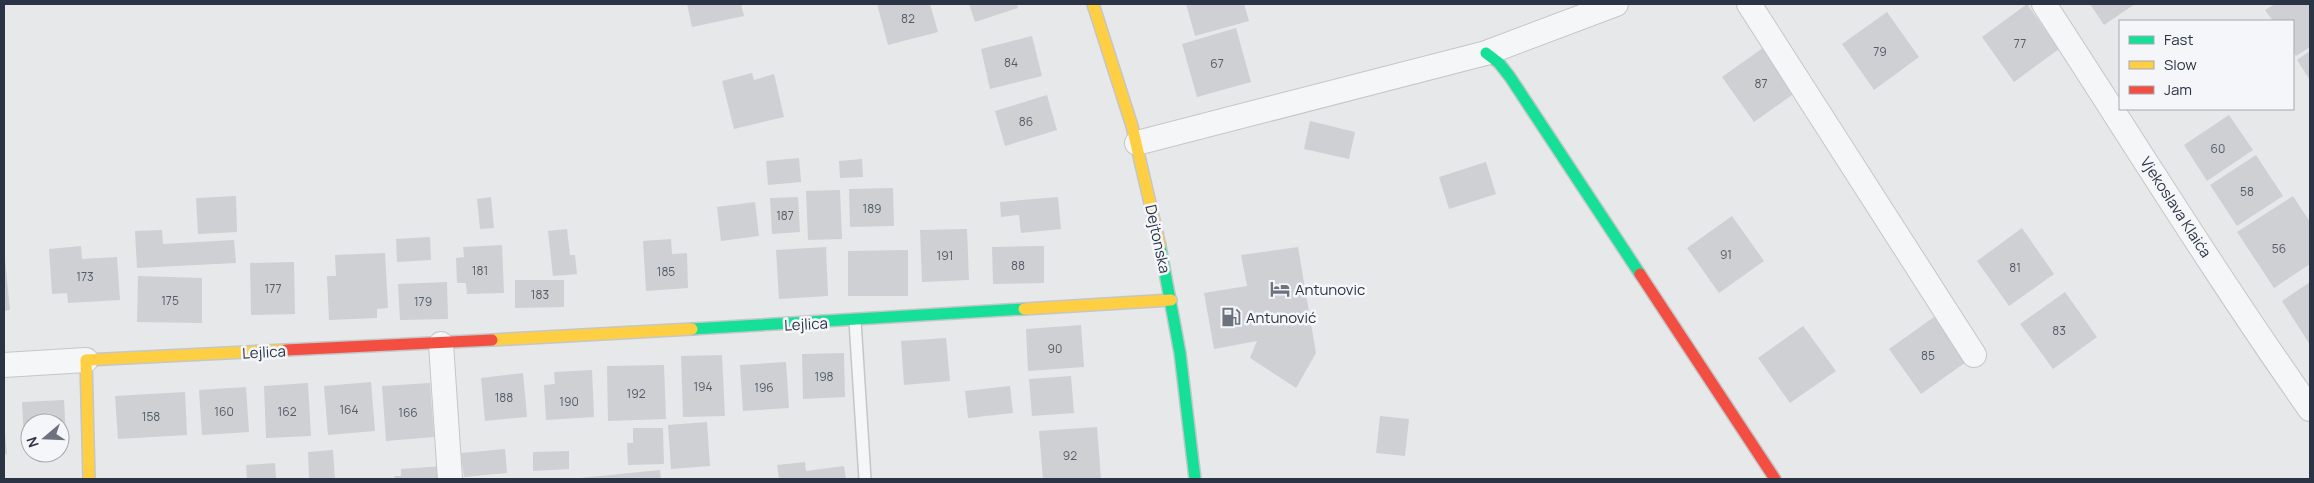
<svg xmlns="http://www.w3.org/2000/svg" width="2314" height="483" font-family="Manrope,sans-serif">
<rect width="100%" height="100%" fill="#e6e8ea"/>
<!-- building -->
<path fill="#ced0d3" d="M687 4H741L744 16 692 27Z
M877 4H930L938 32 888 45Z
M969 4H1017L1018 8 975 22Z
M1186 4H1244L1249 21 1195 36Z
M2027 4 2059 49 2014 82 1982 37Z
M2090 4H2135L2104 25Z
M2275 4H2310V47L2296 56 2293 51V21H2273L2265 10Z
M1887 12 1919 57 1874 90 1842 44Z
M1236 28 1251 82 1197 97 1182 44Z
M1032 36 1042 76 990 89 981 49Z
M1767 45 1799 90 1754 122 1722 77Z
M2310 51V80L2297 60Z
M752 73 754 80 774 74 784 117 734 129 722 81Z
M1047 95 1057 130 1005 146 995 111Z
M2229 115 2253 150 2207 181 2184 145Z
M1310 121 1355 132 1349 159 1304 149Z
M2256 155 2283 196 2237 226 2210 185Z
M799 158 801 182 768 185 766 161Z
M862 159 863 177 840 178 839 161Z
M1486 162 1496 194 1449 209 1439 177Z
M893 188 894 226 850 227 849 189Z
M840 190 842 239 808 240 806 191Z
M236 196 237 232 198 234 196 198Z
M2293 196 2310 222V264L2274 288 2237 232Z
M491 197 494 228 480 229 477 199Z
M798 197 800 232 772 234 770 198Z
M1058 197 1061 229 1021 233 1019 215 1001 217 1000 202Z
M755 202 759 236 721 241 717 207Z
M1732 216 1764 261 1719 293 1687 248Z
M2022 228 2054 274 2009 306 1977 261Z
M567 229 570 255H575L577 274 553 276 548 231Z
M967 229 969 280 922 282 920 230Z
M162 230 163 244 234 240 236 263 137 268 135 231Z
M430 237 431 260 397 262 396 239Z
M671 239 672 254 687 253 688 288 646 291 643 241Z
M502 245 504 293 467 294 466 283H457L456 258 464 257 463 247Z
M81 246 82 259 117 257 120 300 68 303 67 293 52 294 49 249Z
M1044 246V283L993 284 992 247Z
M826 247 828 296 779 299 776 250Z
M1298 247 1316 353 1296 388 1250 358 1257 341 1214 349 1204 293 1247 286 1241 255Z
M908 250V296H848V251Z
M385 253 388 308 377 309V318L329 320 327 276H336L335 255Z
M4 260H5L10 310 4 311Z
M294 262 295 314 251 315 250 263Z
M138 276 202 278V323L137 322Z
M515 280H564V307L515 308Z
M447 282 448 319 400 320 398 284Z
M2310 282V345L2282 301Z
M2065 292 2097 337 2053 369 2020 324Z
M1934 317 1966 362 1921 394 1889 349Z
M1081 325 1084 367 1028 371 1026 329Z
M1803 326 1836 371 1790 403 1758 358Z
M946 338 950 381 904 385 901 341Z
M844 353 845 397 803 399 802 354Z
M722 355 725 416 683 417 681 356Z
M786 362 789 408 743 411 740 365Z
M664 365 666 419 608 421 607 366Z
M592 370 594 417 546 420 544 385 555 384 554 372Z
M523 373 527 417 485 421 481 378Z
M1071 376 1074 413 1032 416 1029 379Z
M371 382 375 431 328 435 324 386Z
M308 383 311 436 266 438 264 386Z
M430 383 434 437 386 441 382 386Z
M1010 386 1013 413 968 418 965 391Z
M246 387 249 432 202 435 199 390Z
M185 392 187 435 118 439 115 396Z
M64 400 66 439H60V423H30V441H24L22 402Z
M1380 416 1409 419 1405 456 1376 453Z
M707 422 710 466 671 469 668 425Z
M1097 427 1101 479H1043L1039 431Z
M633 428H663L664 464 628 465 627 443H633Z
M4 434H5L7 454H4Z
M505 449 507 473 464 477 461 453Z
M333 450 335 479H309L308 452Z
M569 451V469L533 471V452Z
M805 462 806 471 844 466 846 479H779L777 465Z
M275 463 276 479H247L246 465Z
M443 466 444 479H395L394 476H401V469Z
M660 470 661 479H581L580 478Z"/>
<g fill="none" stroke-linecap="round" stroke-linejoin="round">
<defs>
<path id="lane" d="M855 321 865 479"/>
<path id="street" d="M1749 4 1974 355
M2044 4C2132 139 2217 277 2310 409
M1137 143 1486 53 1616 4
M441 344 450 479
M4 365 86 360"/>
<path id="fast" d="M1486 53 1499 63 1510 77 1640 274
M1160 246 1180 353 1195 479
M692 329 1024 309"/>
<path id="slow" d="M1093 4 1132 126 1160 246
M1024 309 1171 300
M492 340 692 329
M89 479 86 360 286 350"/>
<path id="jam" d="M1640 274 1775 479
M286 350 492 340"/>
</defs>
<!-- lane casing -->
<use href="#lane" stroke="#c4c6c8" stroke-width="14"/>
<!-- street casing -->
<use href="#street" stroke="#c4c6c8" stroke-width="26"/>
<!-- fast casing -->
<use href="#fast" stroke="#c4c6c8" stroke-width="14"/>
<!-- slow casing -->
<use href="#slow" stroke="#c4c6c8" stroke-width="14"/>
<!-- jam casing -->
<use href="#jam" stroke="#c4c6c8" stroke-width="14"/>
<!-- lane -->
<use href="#lane" stroke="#f5f6f7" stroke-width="11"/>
<!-- street -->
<use href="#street" stroke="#f5f6f7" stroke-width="24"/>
<!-- fast -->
<use href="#fast" stroke="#16e098" stroke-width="11"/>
<!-- slow -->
<use href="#slow" stroke="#ffcf43" stroke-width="11"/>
<!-- jam -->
<use href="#jam" stroke="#f24e42" stroke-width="11"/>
</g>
<!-- icons -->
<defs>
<symbol id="hotel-bare" viewBox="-9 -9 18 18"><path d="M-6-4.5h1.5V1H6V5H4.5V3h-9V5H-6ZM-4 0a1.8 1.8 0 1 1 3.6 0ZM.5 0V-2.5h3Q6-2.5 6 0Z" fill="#6c737f" stroke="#f4f6f9" stroke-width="2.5" paint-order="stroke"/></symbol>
<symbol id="fuel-bare" viewBox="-9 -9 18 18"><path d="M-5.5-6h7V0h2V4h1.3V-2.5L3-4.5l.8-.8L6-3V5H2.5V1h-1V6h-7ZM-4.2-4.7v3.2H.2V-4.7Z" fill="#6c737f" stroke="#f4f6f9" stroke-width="2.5" paint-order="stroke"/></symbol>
</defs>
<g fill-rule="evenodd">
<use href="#hotel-bare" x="1266" y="275" width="28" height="28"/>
<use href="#fuel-bare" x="1217" y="303" width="28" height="28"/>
</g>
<g text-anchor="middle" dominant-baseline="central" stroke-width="5" stroke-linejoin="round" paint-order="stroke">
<!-- number labels -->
<g font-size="12" fill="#545c69">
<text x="908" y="18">82</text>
<text x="2020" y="43">77</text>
<text x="1880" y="51">79</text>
<text x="1011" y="62">84</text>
<text x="1217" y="63">67</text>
<text x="1761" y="83">87</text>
<text x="1026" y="121">86</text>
<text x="2218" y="148">60</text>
<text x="2247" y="191">58</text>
<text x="872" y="208">189</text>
<text x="785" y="215">187</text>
<text x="2279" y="248">56</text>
<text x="1726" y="254">91</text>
<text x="945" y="255">191</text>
<text x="1018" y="265">88</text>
<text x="2015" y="267">81</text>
<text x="480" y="270">181</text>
<text x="666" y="271">185</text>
<text x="85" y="276">173</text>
<text x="273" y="288">177</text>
<text x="540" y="294">183</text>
<text x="170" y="300">175</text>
<text x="423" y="301">179</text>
<text x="2059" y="330">83</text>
<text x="1055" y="348">90</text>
<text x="1928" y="355">85</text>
<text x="824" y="376">198</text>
<text x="703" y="386">194</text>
<text x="764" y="387">196</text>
<text x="636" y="393">192</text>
<text x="504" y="397">188</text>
<text x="569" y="401">190</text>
<text x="349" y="409">164</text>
<text x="224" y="411">160</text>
<text x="287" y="411">162</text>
<text x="408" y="412">166</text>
<text x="151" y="416">158</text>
<text x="1070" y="455">92</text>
</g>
<!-- street labels -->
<g font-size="15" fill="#2b3445" stroke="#f4f6f9">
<text transform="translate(2176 207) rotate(57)">Vjekoslava Klaića</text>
<text transform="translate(1158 239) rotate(78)">Dejtonska</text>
<text transform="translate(806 324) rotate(-3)">Lejlica</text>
<text transform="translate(264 352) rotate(-3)">Lejlica</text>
</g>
<!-- poi labels -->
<g font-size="15" fill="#2b3445" stroke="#f4f6f9" text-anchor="start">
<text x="1295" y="289">Antunovic</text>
<text x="1246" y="317">Antunović</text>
</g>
</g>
<!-- border -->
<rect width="2314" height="483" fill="none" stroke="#2b3445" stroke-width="10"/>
<!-- legend -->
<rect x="2119" y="20" width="175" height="90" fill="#f4f6f9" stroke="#a4a8b1"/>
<rect x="2129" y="36" width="25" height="8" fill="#16e098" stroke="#a4a8b1"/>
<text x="2164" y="45" font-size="15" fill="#2b3445">Fast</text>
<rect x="2129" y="61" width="25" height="8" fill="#ffcf43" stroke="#a4a8b1"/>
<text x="2164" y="70" font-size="15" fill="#2b3445">Slow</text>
<rect x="2129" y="86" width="25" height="8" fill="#f24e42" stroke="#a4a8b1"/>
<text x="2164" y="95" font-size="15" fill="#2b3445">Jam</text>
<!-- north arrow -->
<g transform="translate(45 438) rotate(251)"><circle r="24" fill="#f4f6f9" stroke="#a4a8b1"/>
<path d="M0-4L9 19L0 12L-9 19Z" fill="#6c737f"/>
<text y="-8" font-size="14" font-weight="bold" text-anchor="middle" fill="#2b3445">N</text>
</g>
</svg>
